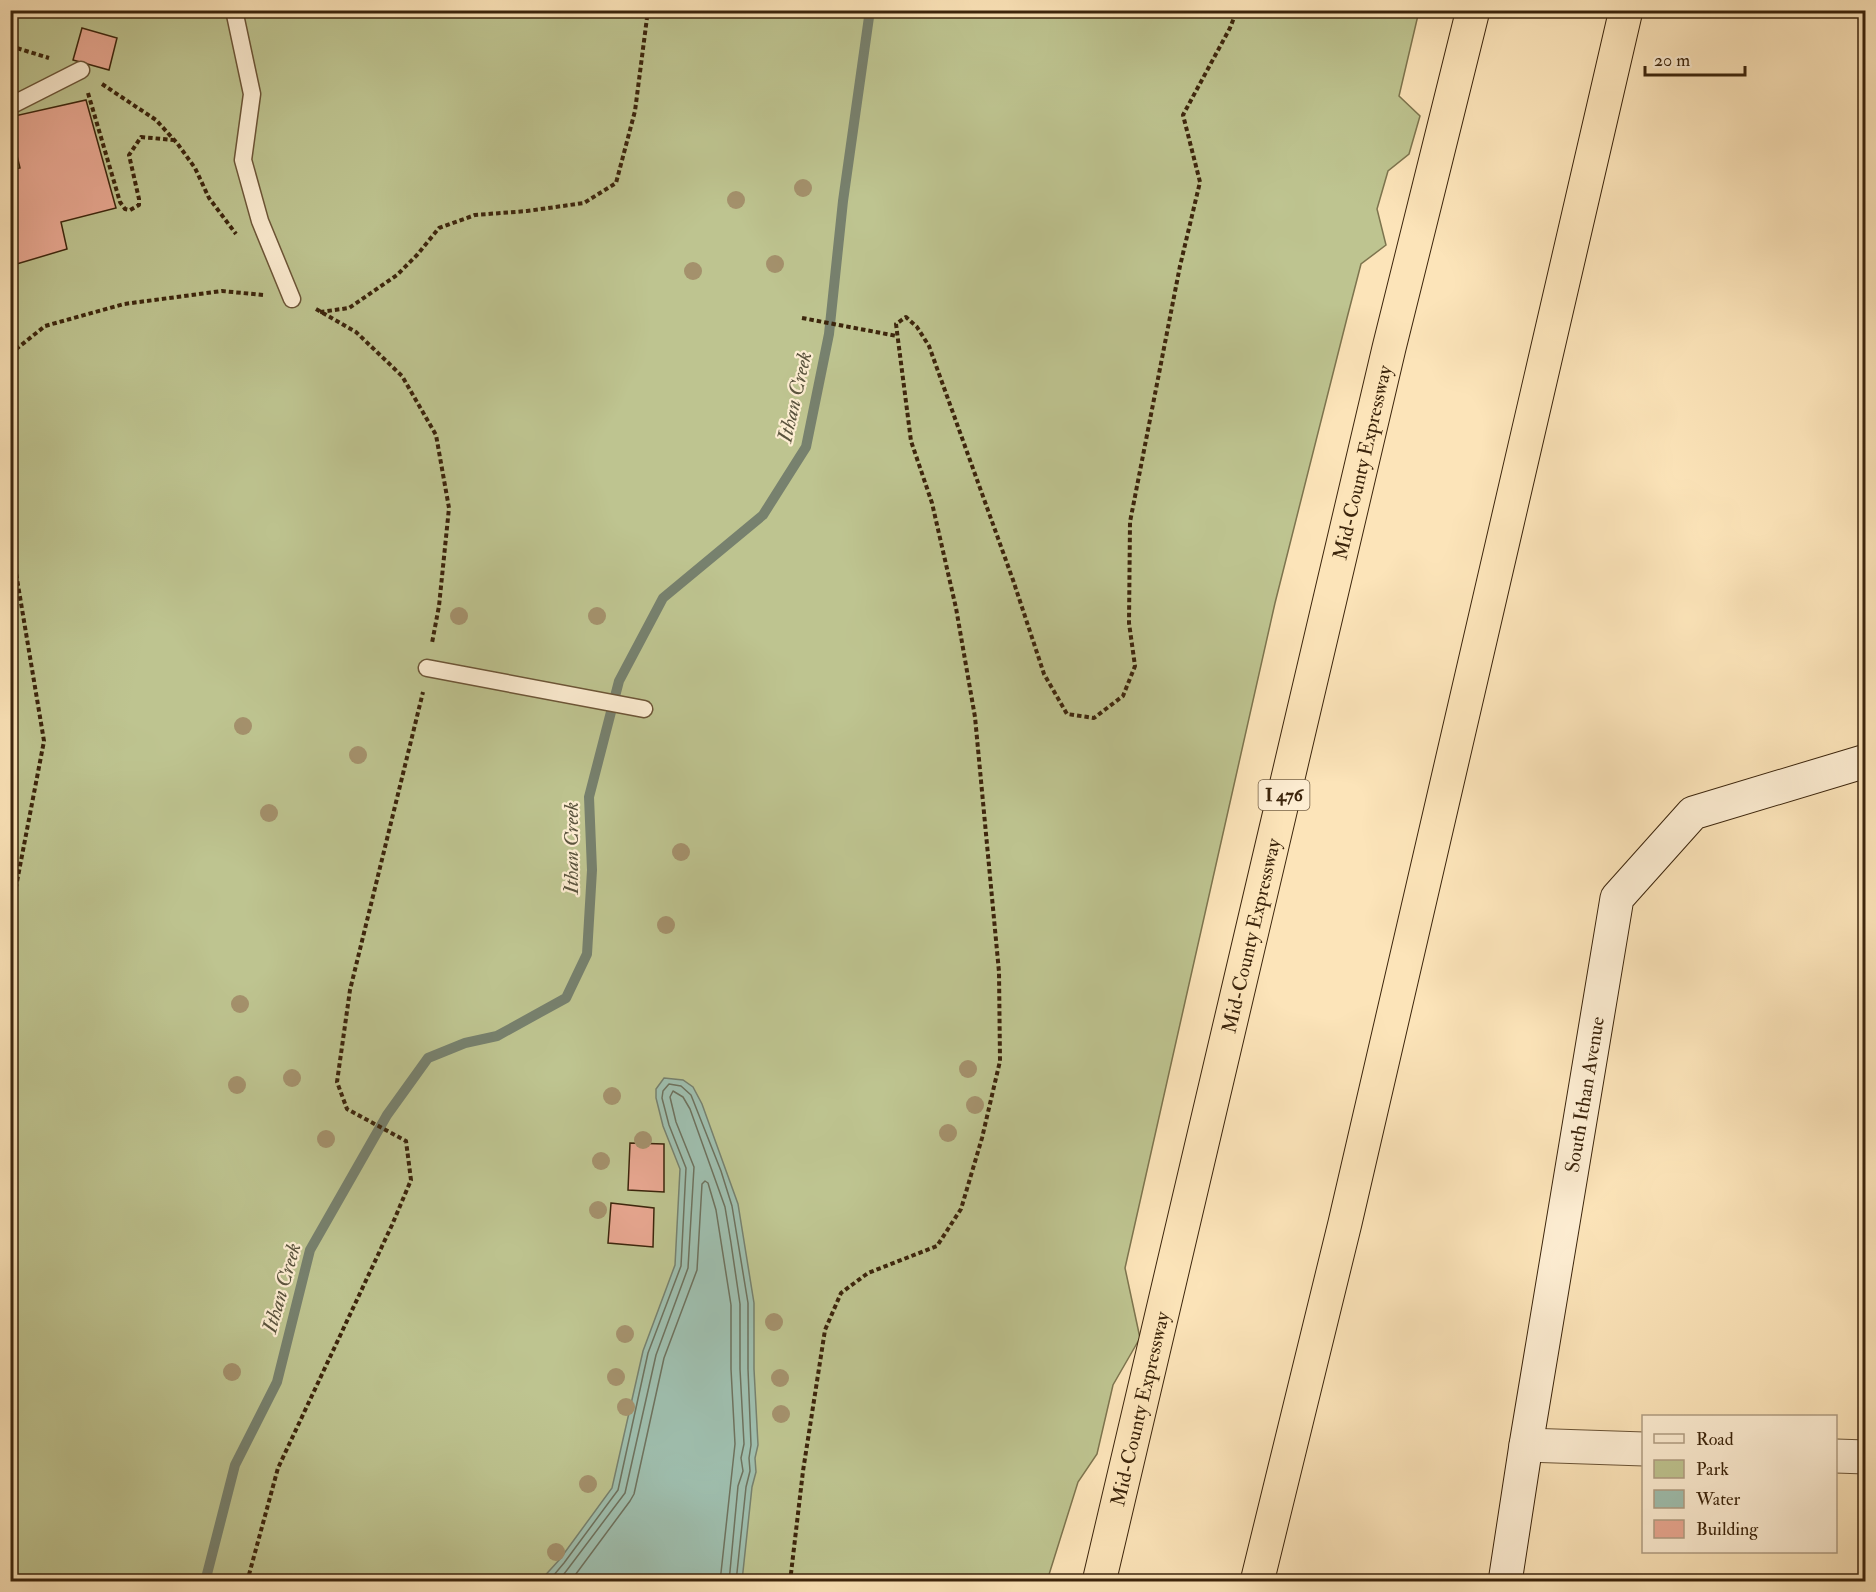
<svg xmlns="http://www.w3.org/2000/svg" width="1876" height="1592" font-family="'IM FELL Double Pica',serif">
<rect width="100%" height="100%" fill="#fce4b9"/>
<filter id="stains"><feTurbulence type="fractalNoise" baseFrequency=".00333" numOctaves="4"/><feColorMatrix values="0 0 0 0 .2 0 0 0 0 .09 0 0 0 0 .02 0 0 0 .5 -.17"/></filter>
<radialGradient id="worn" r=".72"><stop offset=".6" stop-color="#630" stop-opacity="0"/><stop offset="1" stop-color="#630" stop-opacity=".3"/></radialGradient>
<!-- green -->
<path fill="#bec490" stroke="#7d744e" stroke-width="1.5" d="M11 11H1419L1399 96 1420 116 1409 154 1388 171 1377 209 1386 245 1361 264 1347 318 1275 603 1125 1268 1140 1338 1113 1385 1097 1454 1078 1482 1047 1581 11 1582Z"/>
<!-- water -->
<path fill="#9fbfaf" stroke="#77816e" stroke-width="1.5" d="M664 1078 683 1080 693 1087 702 1104 738 1204 754 1303V1369L758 1445 755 1458 756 1472 752 1487 742 1581H540L560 1559 612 1488 643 1351 675 1265 680 1169 663 1126 656 1098V1089Z"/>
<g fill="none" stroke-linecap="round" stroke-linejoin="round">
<!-- shore -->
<path stroke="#6e725e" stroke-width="1.5" d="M548 1582 564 1563 618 1490 648 1353 681 1266 686 1168 669 1125 662 1098 663 1091 669 1084 681 1086 691 1095 721 1171 732 1206 748 1303V1369L751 1445 749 1458 750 1471 746 1487 736 1582
M558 1582 625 1493 656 1355 688 1268 694 1167 676 1122 670 1097 673 1091 683 1097 690 1109 725 1207 731 1243 740 1304V1369L744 1444 741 1458 743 1471 738 1486 729 1582
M570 1582 630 1501 634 1494 664 1358 697 1270 702 1184 705 1181 708 1183 716 1210 731 1305V1369L735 1444 720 1582"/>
<!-- stream -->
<path stroke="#77816e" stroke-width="10" d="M205 1582 235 1465 277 1382 310 1250 387 1115 428 1058 465 1043 497 1036 566 998 587 954 592 870 589 797 619 681 663 598 763 515 806 447 829 334 843 201 870 10"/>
</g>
<!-- building -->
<path fill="#e9a892" stroke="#3c250c" stroke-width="1.5" d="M82 28 117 38 109 70 73 60Z
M86 100 116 208 61 222 67 249 10 266V170L20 168 10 127V117Z
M630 1143 664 1144V1192L628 1190Z
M611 1203 654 1208 653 1247 608 1243Z"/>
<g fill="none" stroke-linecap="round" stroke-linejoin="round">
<defs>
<path id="lane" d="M234 10 252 94 243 160 260 221 292 299
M10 106 81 70
M427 668 644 709"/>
<path id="street" d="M1526 1445 1644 1449
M1836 1456 1866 1457"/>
<g id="secondary">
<path id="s1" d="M1505 1582 1526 1445 1617 898 1693 813 1866 761"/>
</g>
<g id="highway">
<path id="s2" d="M1099 1582 1389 348 1473 10"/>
<path d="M1257 1582 1345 1223 1626 10"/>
</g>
</defs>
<!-- lane casing -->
<use href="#lane" stroke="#6c5537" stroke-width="19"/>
<!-- street casing -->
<use href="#street" stroke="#6c5537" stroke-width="35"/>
<!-- secondary casing -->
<use href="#secondary" stroke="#3c250c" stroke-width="35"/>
<!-- highway casing -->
<use href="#highway" stroke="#3c250c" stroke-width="35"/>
<!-- path -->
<path stroke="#3c250c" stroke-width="4" stroke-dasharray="4.5 3" stroke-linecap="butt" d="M10 46 49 58
M102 84 156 120 177 143 195 168 209 198 236 234
M88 93 120 202 125 209 130 210 139 205V199L129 155 141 137 173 140
M316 309 356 332 402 376 436 435 449 508 439 606 432 643
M320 312 349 308 397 275 417 255 439 228 475 215 527 211 584 203 616 183 635 111 648 10
M802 318 897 336
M10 354 45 326 124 304 222 291 263 295
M10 537 44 741 10 918
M247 1582 278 1468 392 1225 411 1180 406 1141 347 1109 337 1082 350 990 423 692
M790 1582 803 1471 825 1330 841 1293 868 1273 937 1246 961 1209 982 1138 1000 1061 999 972 975 717 956 608 932 503 911 441 896 324 906 317 917 327 929 346 1013 580 1044 674 1067 714 1094 718 1123 696 1135 666 1129 623 1130 522 1180 266 1200 182 1183 115 1230 28 1237 10"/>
<!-- lane -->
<use href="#lane" stroke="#fdedd2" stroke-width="16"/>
<!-- street -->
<use href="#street" stroke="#fdedd2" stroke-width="33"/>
<!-- secondary -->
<use href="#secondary" stroke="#fdedd2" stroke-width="33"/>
<!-- highway -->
<use href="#highway" stroke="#fce4b9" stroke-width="33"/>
</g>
<!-- trees -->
<g fill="#a4916c">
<circle cx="803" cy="188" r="9"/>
<circle cx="736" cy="200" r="9"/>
<circle cx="775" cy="264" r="9"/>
<circle cx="693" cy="271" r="9"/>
<circle cx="459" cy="616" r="9"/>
<circle cx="597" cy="616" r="9"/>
<circle cx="243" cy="726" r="9"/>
<circle cx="358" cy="755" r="9"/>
<circle cx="269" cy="813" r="9"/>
<circle cx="681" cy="852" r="9"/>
<circle cx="666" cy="925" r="9"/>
<circle cx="240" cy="1004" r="9"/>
<circle cx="968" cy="1069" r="9"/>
<circle cx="292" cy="1078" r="9"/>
<circle cx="237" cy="1085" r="9"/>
<circle cx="612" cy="1096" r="9"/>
<circle cx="975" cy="1105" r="9"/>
<circle cx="948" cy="1133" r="9"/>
<circle cx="326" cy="1139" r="9"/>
<circle cx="643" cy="1140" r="9"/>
<circle cx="601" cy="1161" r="9"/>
<circle cx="598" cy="1210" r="9"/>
<circle cx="774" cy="1322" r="9"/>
<circle cx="625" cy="1334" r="9"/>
<circle cx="232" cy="1372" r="9"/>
<circle cx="616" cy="1377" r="9"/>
<circle cx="780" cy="1378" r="9"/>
<circle cx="626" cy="1407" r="9"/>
<circle cx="781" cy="1414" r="9"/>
<circle cx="588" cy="1484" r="9"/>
<circle cx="556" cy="1552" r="9"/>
</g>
<g text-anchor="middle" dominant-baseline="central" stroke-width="4.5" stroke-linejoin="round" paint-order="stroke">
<!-- shield labels -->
<rect fill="#fdedd2" stroke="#766147" stroke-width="1.5" x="1258.5" y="780" width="51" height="30" rx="4.5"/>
<g font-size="18" font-weight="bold" fill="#3c250c">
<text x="1284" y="795">I 476</text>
</g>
<!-- street labels -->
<g font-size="20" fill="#3c250c" stroke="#fdedd2">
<text stroke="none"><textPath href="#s2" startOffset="1150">Mid-County Expressway</textPath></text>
<text stroke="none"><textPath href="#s2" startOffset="664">Mid-County Expressway</textPath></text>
<text stroke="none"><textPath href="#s1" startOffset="494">South Ithan Avenue</textPath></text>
<text stroke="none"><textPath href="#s2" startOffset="178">Mid-County Expressway</textPath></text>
</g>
<!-- water labels -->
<g font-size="21" font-style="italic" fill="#5a533d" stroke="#fdedd2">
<text transform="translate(795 397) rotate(-77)">Ithan Creek</text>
<text transform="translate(571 848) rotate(-90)">Ithan Creek</text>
<text transform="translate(282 1288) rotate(-74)">Ithan Creek</text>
</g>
</g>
<!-- margin -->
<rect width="1876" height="1592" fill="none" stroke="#fce4b9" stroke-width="36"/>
<rect x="12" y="12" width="1852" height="1568" fill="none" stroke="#3c250c" stroke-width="3"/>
<rect x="18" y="18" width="1840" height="1556" fill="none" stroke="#3c250c" stroke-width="1.5"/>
<!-- legend -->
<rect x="1642" y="1415" width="195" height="138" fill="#fdedd2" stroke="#b09d83" stroke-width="1.5"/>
<rect x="1654" y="1434" width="30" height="9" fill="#fdedd2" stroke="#b09d83" stroke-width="1.5"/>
<text x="1696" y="1445" font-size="18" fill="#3c250c">Road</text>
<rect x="1654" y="1460" width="30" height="18" fill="#bec490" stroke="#b09d83" stroke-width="1.5"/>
<text x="1696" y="1475" font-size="18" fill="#3c250c">Park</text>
<rect x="1654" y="1490" width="30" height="18" fill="#9fbfaf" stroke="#b09d83" stroke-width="1.5"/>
<text x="1696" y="1505" font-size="18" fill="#3c250c">Water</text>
<rect x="1654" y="1520" width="30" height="18" fill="#e9a892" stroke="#b09d83" stroke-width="1.5"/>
<text x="1696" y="1535" font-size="18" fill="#3c250c">Building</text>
<!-- scale -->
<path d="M1645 66v9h100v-9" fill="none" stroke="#3c250c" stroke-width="3"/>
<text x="1654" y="66" font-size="18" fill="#3c250c" stroke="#fdedd2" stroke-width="4.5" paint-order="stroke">20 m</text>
<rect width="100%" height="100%" filter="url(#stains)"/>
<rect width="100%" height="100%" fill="url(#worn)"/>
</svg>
